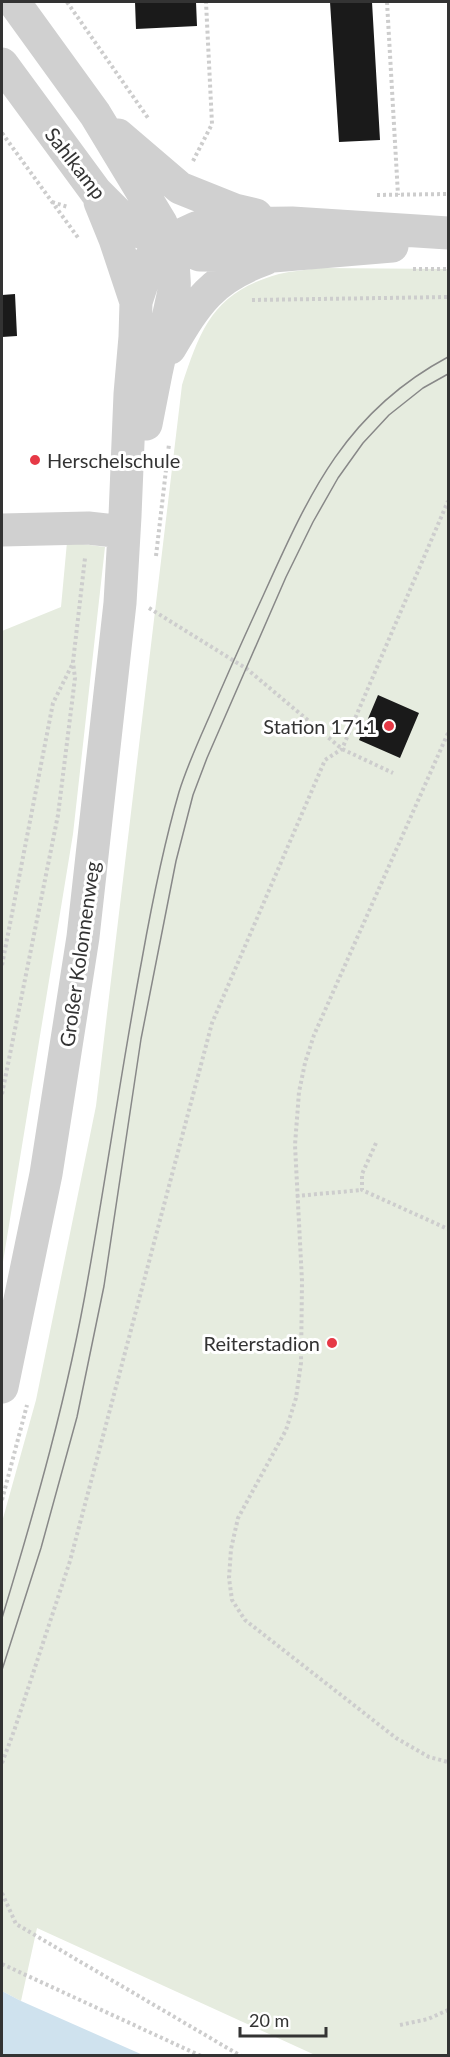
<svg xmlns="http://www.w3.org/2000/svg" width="450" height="2057" font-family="Lato,sans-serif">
<rect width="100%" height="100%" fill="#fff"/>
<!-- green -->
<path fill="#e6ecdf" d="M320 268 448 269V2055H315L37 1928 21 2001 2 1991V1522L36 1400 96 1106 182 385C201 327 214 292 279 274 292 271 306 270 320 268Z
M67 542 105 547 73 834 2 1268V631L61 607Z"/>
<!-- water -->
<path fill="#cfe2ee" d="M2 1991 21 2001 143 2055H2Z"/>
<!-- building -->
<path fill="#1a1a1a" d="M135 2H196L197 26 136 29Z
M330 2H372L380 140 339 142Z
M15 294 17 336 2 337V295Z
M378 695 419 713 400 758 359 740Z"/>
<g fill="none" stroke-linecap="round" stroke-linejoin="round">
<!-- path -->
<path stroke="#cdcdcd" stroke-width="4" stroke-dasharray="3 3" stroke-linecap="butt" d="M67 2 148 118
M387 2 398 195
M2 133 79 239
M193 161 212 124 206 2
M377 195 448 194
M52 202 68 207
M413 269H448
M252 300 448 297
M156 556 169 444
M149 608 247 669 342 749 393 773
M448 733 314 1035 305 1063 299 1092 295 1145 302 1281 301 1363 296 1398 286 1430 238 1518 231 1549 229 1578 232 1600 245 1620 396 1738 429 1757 448 1762
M2 965 53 703 73 663
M2 1094 58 815 75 678 73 662 85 558
M376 1143 362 1174V1190L448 1229
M296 1196 362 1190
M2 1500 27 1405
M2 1763 14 1731 70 1561 212 1023 325 760 342 749 448 501
M2 1893 16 1924 241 2056
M2 1964 201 2056
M400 2025 428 2019 448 2010"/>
<!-- minor -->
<path stroke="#d0d0d0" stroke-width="33" d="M14 2 95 114 161 223C169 246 176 266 174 291L156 373 146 424
M2 64 96 192 133 229 200 255 273 256 392 246
M118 135 180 188 235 210 256 215
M100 202 115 239 136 302
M170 348C197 302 212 278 265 259
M2 530 88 528 124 532
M2 1387 46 1174 83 937 120 603 125 516 130 394 135 337 136 302 150 259 168 241 196 228 211 224 292 223 448 233"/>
<!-- tram -->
<path stroke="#888" stroke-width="1.5" d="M2 1618C36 1506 68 1394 88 1278 107 1172 122 1065 142 959 152 903 163 847 179 792 187 766 199 740 210 715 227 675 245 635 263 596 309 494 345 412 448 357
M2 1670 41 1548 77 1417 104 1286 141 1039 176 861 193 795 207 758 286 577 313 522 338 478 363 443 389 415 423 388 448 374"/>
</g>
<!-- markers -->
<g fill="#e63946" stroke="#fff" stroke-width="2">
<circle cx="35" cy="460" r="6"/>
<circle cx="389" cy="726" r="6"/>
<circle cx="332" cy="1343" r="6"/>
</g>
<g text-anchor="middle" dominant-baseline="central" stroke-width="6" stroke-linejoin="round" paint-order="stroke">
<!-- street labels -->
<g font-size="20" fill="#333" stroke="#fff">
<text transform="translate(76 163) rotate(52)">Sahlkamp</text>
<text transform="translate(79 954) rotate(-82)">Großer Kolonnenweg</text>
</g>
<!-- poi labels -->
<g font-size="20" fill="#333" stroke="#fff" text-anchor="end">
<text x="47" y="460" text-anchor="start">Herschelschule</text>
<text x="377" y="726">Station 1711</text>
<text x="320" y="1343">Reiterstadion</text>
</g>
</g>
<!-- border -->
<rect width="450" height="2057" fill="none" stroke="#333333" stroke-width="6"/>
<!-- scale -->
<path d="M240 2027v9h86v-9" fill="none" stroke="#333333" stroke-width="3"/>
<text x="249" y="2027" font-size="18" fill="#333333" stroke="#ffffff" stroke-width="4.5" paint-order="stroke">20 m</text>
</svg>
